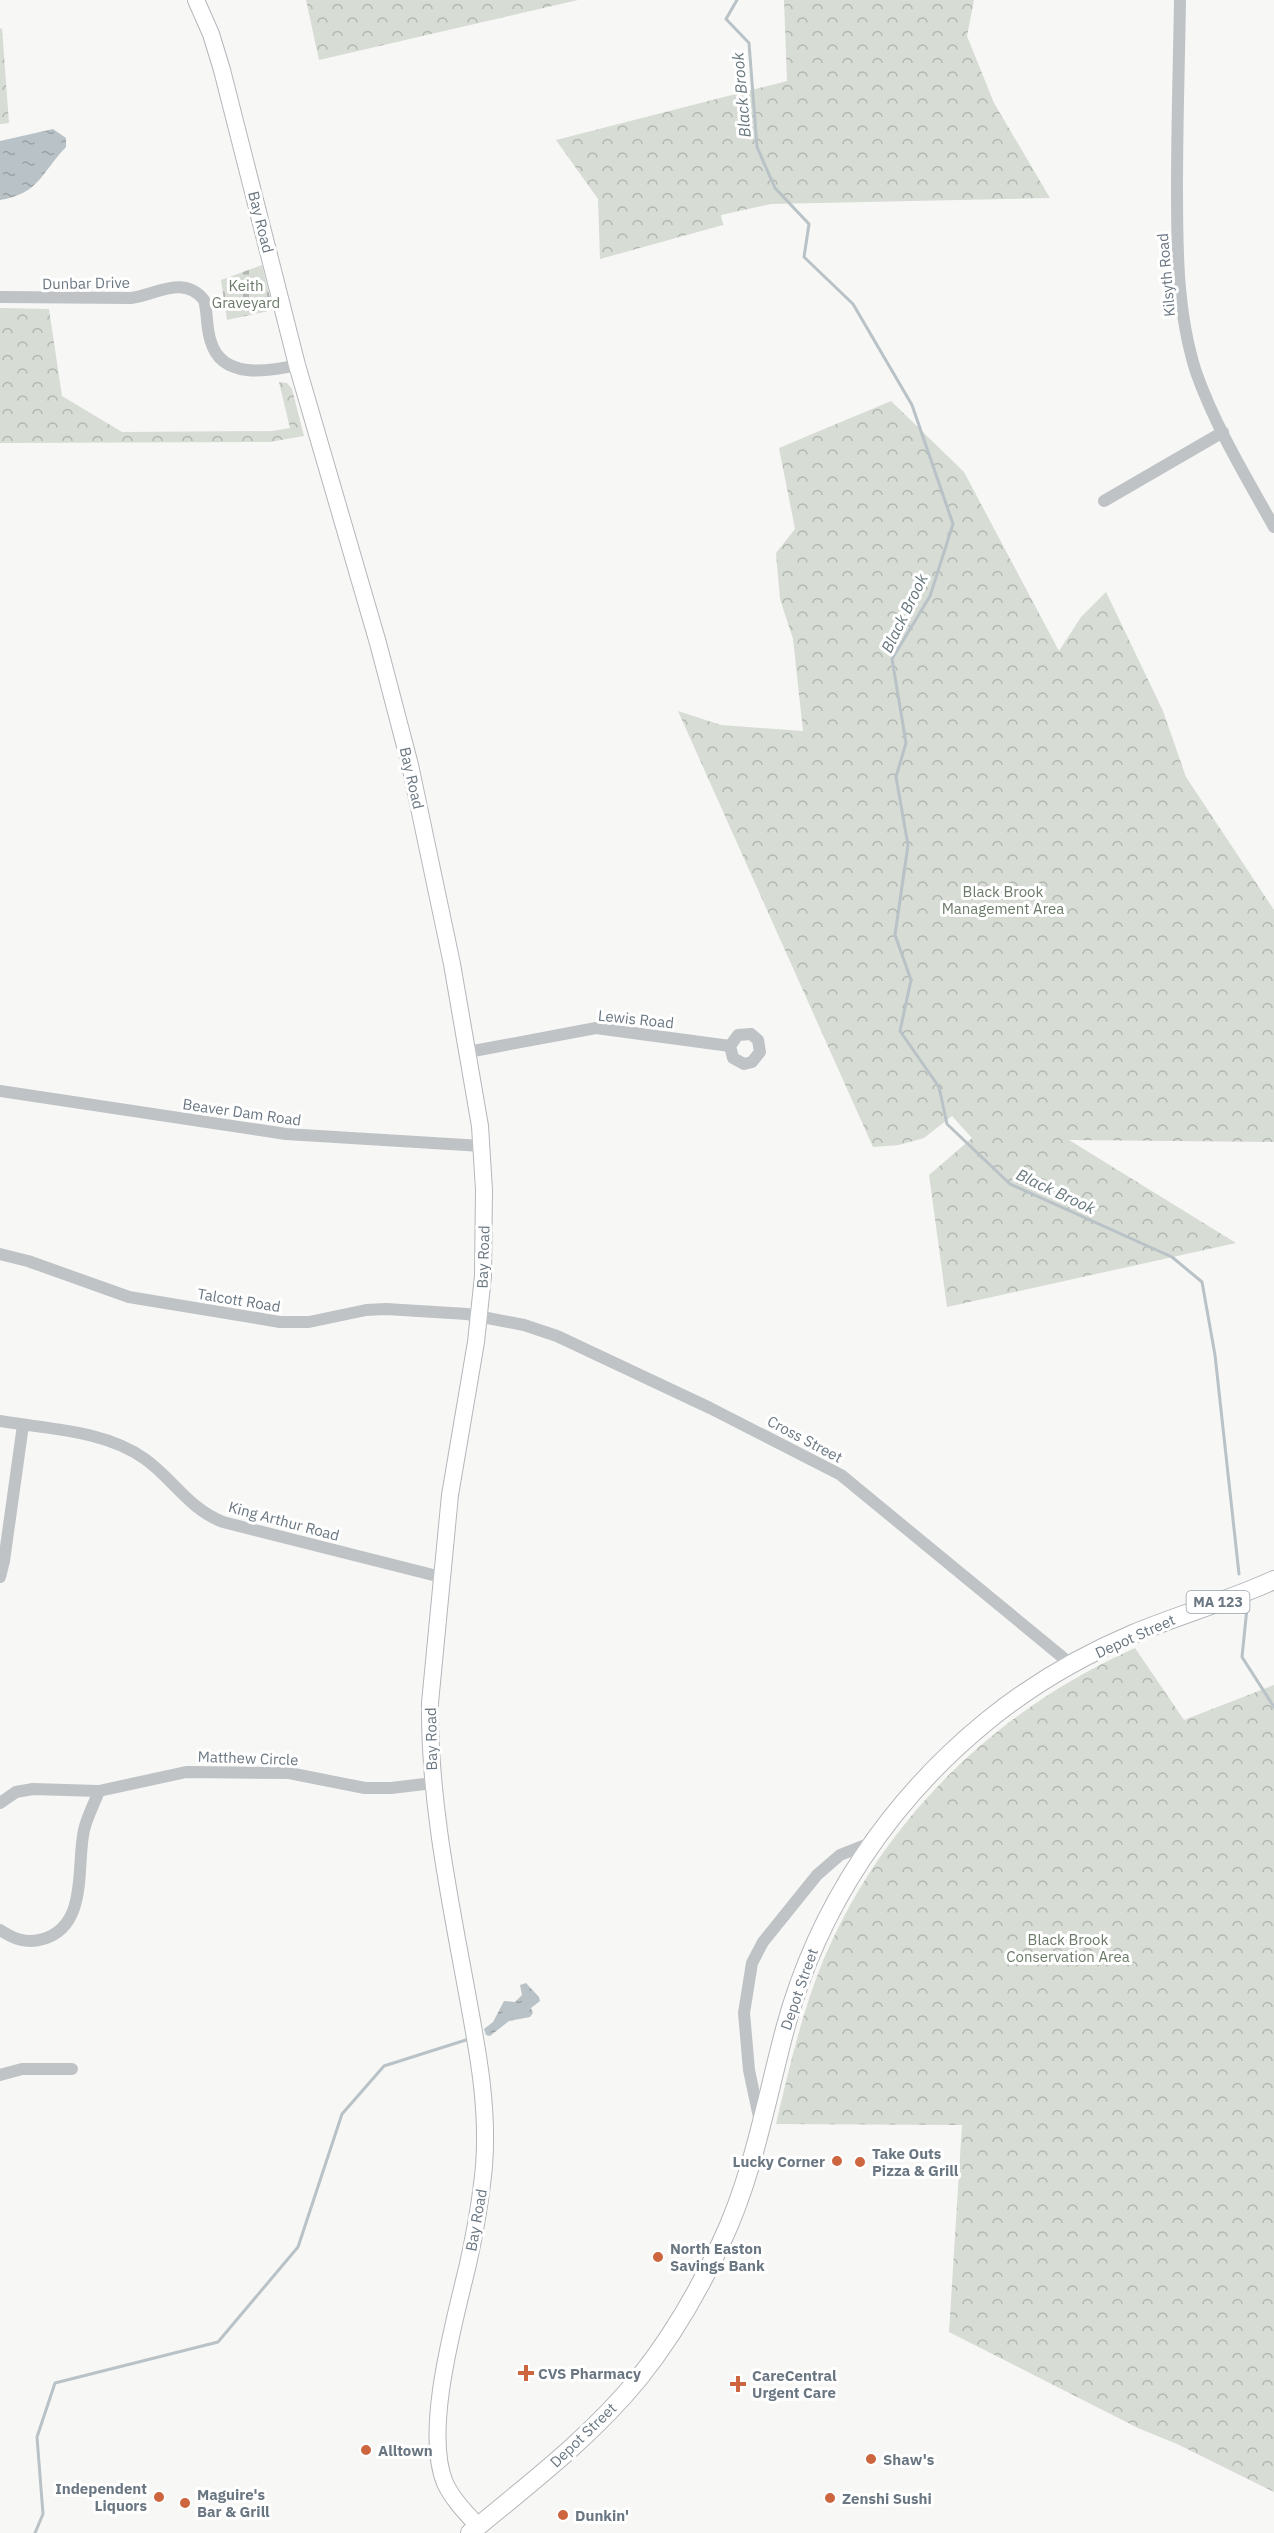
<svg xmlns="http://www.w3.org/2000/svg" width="1274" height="2533" font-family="'IBM Plex Sans',sans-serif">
<defs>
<pattern id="forest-crowns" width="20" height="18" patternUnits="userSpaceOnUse" patternTransform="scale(1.5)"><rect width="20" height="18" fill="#d7dcd5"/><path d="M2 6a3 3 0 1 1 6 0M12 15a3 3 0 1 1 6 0" fill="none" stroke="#b2b7b2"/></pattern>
<pattern id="cemetery-stones" width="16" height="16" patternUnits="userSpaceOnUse" patternTransform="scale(1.5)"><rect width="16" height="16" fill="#d7dcd5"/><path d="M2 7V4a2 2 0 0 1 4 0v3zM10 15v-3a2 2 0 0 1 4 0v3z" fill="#b2b7b2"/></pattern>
<pattern id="water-ripples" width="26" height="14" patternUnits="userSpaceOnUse" patternTransform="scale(1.5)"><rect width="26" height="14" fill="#b9c2c6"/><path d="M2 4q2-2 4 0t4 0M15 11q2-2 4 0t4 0" fill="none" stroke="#9aa2a6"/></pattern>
</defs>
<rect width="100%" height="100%" fill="#f7f7f5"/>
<!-- forest -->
<path fill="url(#forest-crowns)" d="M306 0H578L319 60Z
M784 0H974L967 36 994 103 1050 198 771 204 721 215 723 225 600 259 598 199 556 140 787 81Z
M2 28 9 123 0 124V29Z
M0 308 49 309 62 396 122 432 273 431 290 428 279 382 287 383 292 389 304 436 270 442 0 443Z
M891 401 964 472 1059 651 1081 617 1106 592 1163 711 1186 777 1274 910V1142L1069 1140 1236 1243 947 1307 929 1175 972 1138 952 1116 924 1138 899 1145 873 1147 678 711 721 725 803 731 793 639 780 599 776 553 795 529 779 448Z
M1135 1648 1184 1720 1274 1685V2492L1177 2444 1138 2428 949 2332 962 2125 776 2124C788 2073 800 2020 819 1971 877 1825 993 1711 1135 1648Z"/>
<!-- cemetery -->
<path fill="url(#cemetery-stones)" d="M262 265 273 310 227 320 221 280Z"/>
<!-- water -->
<path fill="url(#water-ripples)" d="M53 129 66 138V147C41 173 39 194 0 200V141Z
M526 1983 539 1997 540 2001 531 2008 533 2013 530 2017 509 2021 490 2036 486 2035 484 2029 493 2022 504 2001 515 2002 522 1995 520 1985Z"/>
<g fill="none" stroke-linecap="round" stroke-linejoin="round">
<!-- stream -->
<path stroke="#b9c2c6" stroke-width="3" d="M737 0 726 19 749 43 757 147 775 188 809 224 804 257 853 304 912 405 953 524 930 596 892 659 906 743 896 777 908 845 895 935 911 980 900 1031 939 1087 947 1124 1010 1184 1172 1257 1202 1282 1215 1355 1239 1574
M1247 1608 1242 1657 1274 1707
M35 2533 43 2514 37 2437 55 2383 218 2342 298 2247 342 2114 384 2066 469 2039"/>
<defs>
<path id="major" d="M196 0 211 34 222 70 297 365 378 643 410 765 452 964 480 1126 484 1190 483 1276 476 1342 450 1495 430 1703C429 1797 448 1890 465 1982 476 2043 489 2103 484 2166 481 2199 475 2232 468 2264 455 2320 423 2430 445 2483 453 2500 466 2513 478 2526"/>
<path id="highway" d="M470 2533C529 2484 591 2437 639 2378 672 2337 699 2290 721 2243 753 2176 766 2101 785 2029 818 1907 889 1801 987 1721 1030 1686 1081 1656 1133 1634 1179 1615 1228 1601 1274 1580"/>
</defs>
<!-- major casing -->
<use href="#major" stroke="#b3b7ba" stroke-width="18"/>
<!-- highway casing -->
<use href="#highway" stroke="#b3b6b9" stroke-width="20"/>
<!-- minor -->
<path stroke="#bfc3c6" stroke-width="12" d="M1180 0C1179 62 1177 125 1177 187 1177 249 1177 313 1196 372 1215 426 1246 477 1274 527
M0 297 131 298C157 294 184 275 204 300 208 314 206 329 211 342 222 379 267 372 297 365
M1104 501 1223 432
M468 1052 596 1028 730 1046 733 1058 744 1064 752 1062 760 1052 758 1040 751 1034 738 1035 730 1046
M0 1091 286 1134 482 1146
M0 1254 28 1261 129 1297 280 1322H309L366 1310 386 1309 467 1314 524 1325 557 1336 710 1408 841 1475 1072 1665
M0 1421C47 1429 105 1430 145 1459 173 1479 189 1509 223 1522L441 1577
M0 1577 4 1561 23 1425
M0 1803 16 1792 33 1789 99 1791 186 1772 289 1773 365 1788H391L433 1783
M0 1930C14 1939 26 1944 43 1939 89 1926 76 1865 84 1830 87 1817 94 1804 99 1791
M0 2075 22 2069H72
M760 2122 749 2070 744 2013 752 1963 763 1942 817 1875 840 1855 873 1842"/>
<!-- major -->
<use href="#major" stroke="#fff" stroke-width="16"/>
<!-- highway -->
<use href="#highway" stroke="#fff" stroke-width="18"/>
</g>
<!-- markers -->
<g fill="#cd653f" stroke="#fff" stroke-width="2">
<circle cx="837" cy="2161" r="6"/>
<circle cx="860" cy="2162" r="6"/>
<circle cx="658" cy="2257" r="6"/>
<path d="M523 2364h6v6h6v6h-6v6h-6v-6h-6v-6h6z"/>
<path d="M735 2375h6v6h6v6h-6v6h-6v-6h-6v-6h6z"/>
<circle cx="366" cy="2450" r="6"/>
<circle cx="871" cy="2459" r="6"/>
<circle cx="159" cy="2497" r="6"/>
<circle cx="830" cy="2498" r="6"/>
<circle cx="185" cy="2503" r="6"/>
<circle cx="563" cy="2515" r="6"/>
</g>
<g text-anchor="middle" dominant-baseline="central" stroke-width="6" stroke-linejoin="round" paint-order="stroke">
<!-- shield labels -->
<rect fill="#fff" stroke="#97a0a8" stroke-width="1.5" x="1186.5" y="1591" width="63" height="22" rx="4.5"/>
<g font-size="14" font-weight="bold" fill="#6a7782">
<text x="1218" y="1602">MA 123</text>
</g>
<!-- street labels -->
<g font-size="15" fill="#6a7782" stroke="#fff">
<text transform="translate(261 222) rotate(76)">Bay Road</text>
<text transform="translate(1166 275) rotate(-95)">Kilsyth Road</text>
<text transform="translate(86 283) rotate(-1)">Dunbar Drive</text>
<text transform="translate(412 778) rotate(77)">Bay Road</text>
<text transform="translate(636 1019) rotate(6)">Lewis Road</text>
<text transform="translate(242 1112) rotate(8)">Beaver Dam Road</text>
<text transform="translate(483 1257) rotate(-88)">Bay Road</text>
<text transform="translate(239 1300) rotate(9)">Talcott Road</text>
<text transform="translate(805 1439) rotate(28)">Cross Street</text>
<text transform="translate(284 1521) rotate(15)">King Arthur Road</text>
<text transform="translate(1135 1636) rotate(-24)">Depot Street</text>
<text transform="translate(431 1739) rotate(-91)">Bay Road</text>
<text transform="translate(248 1758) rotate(2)">Matthew Circle</text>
<text transform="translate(799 1989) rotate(-71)">Depot Street</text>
<text transform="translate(476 2220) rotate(-80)">Bay Road</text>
<text transform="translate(583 2435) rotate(-44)">Depot Street</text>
</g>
<!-- park labels -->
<g font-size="15" fill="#6b7a68" stroke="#fff">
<text x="246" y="285">Keith<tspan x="246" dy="17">Graveyard</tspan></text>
<text x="1003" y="891">Black Brook<tspan x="1003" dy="17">Management Area</tspan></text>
<text x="1068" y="1939">Black Brook<tspan x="1068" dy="17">Conservation Area</tspan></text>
</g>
<!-- poi labels -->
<g font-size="15" font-weight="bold" fill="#6a7782" stroke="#fff" text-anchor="start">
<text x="872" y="2153">Take Outs<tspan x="872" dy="17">Pizza &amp; Grill</tspan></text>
<text x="825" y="2161" text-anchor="end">Lucky Corner</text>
<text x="670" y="2248">North Easton<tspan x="670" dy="17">Savings Bank</tspan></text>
<text x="538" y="2373">CVS Pharmacy</text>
<text x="752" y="2375">CareCentral<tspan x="752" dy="17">Urgent Care</tspan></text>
<text x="378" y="2450">Alltown</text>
<text x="883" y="2459">Shaw's</text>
<text x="147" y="2488" text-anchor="end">Independent<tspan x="147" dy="17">Liquors</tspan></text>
<text x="197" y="2494">Maguire's<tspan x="197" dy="17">Bar &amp; Grill</tspan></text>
<text x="842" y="2498">Zenshi Sushi</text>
<text x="575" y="2515">Dunkin'</text>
</g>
<!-- water labels -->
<g font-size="16" font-style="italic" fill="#66777e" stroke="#fff">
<text transform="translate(741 95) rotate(-95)">Black Brook</text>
<text transform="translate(904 613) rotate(-64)">Black Brook</text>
<text transform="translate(1056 1191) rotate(25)">Black Brook</text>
</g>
</g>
</svg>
